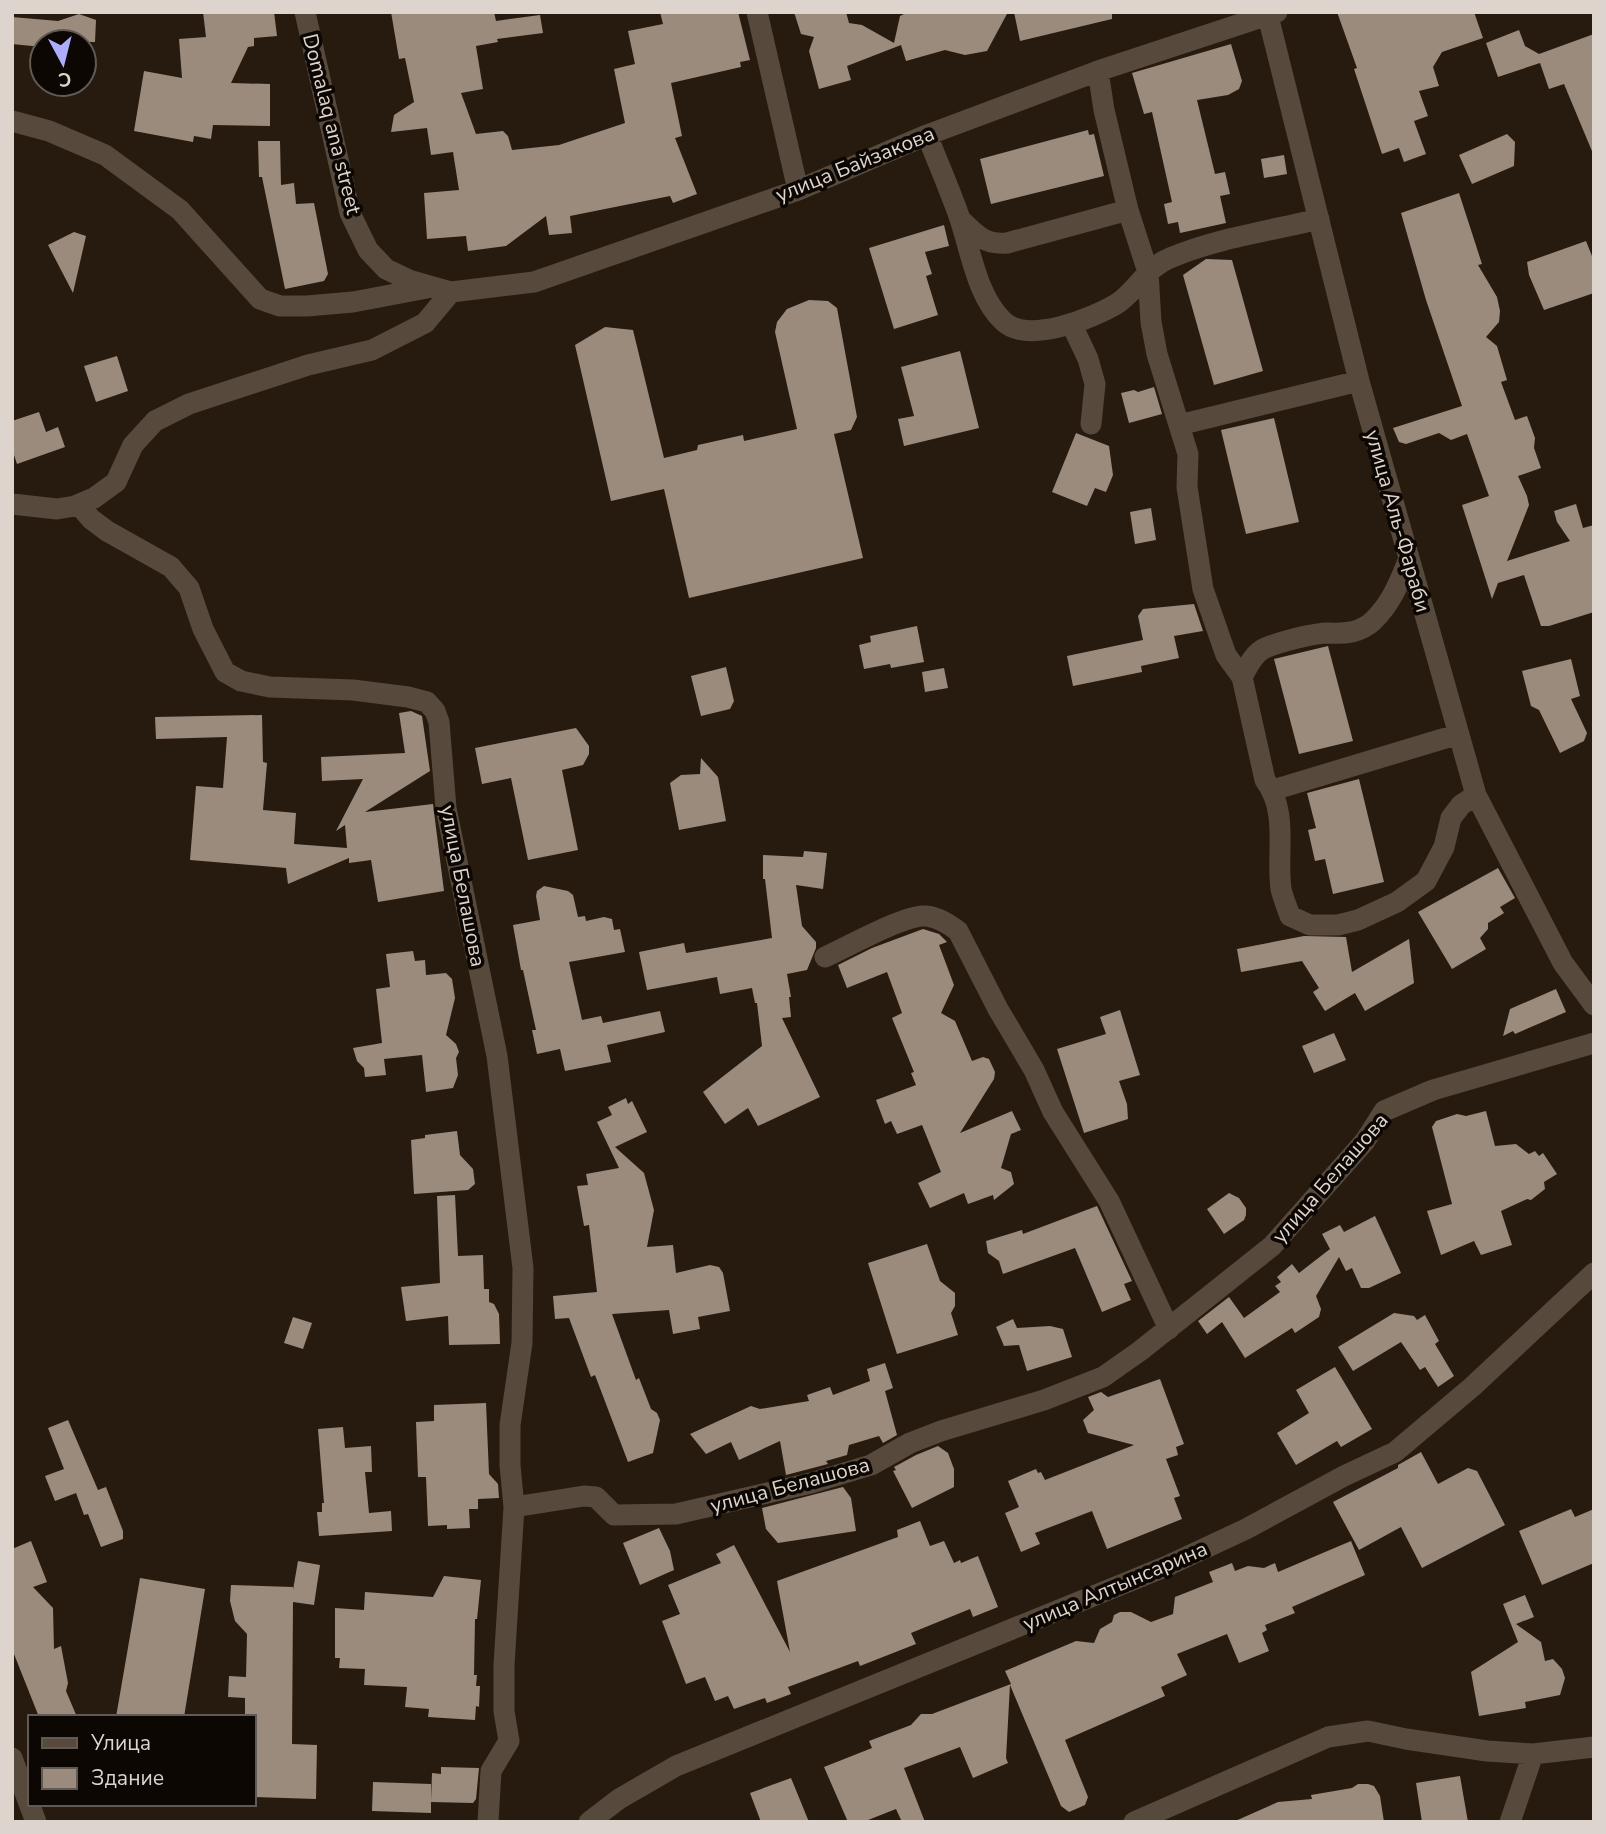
<svg xmlns="http://www.w3.org/2000/svg" width="1606" height="1834" font-family="'Nunito Sans',sans-serif">
<rect width="100%" height="100%" fill="#271b0f"/>
<!-- building -->
<path fill="#9b8b7d" d="M203 12H274L277 36 254 38V46L248 47 231 83 270 84V126L213 125 211 139 194 136 193 142 134 131 144 71 182 78 179 39 206 37Z
M391 12H494L496 21 540 15 543 33 497 39 498 42 476 46 483 89 461 93 476 134 503 131 508 136 512 150 559 145 625 123 614 69 635 64 628 31 663 24 660 12H738L750 60 740 62 741 67 671 83 682 136 675 138 697 194 673 203 670 196 570 216 572 233 549 235 546 216 506 246 468 251 466 236 427 239 424 193 459 190 453 152 431 155 427 128 391 132 394 115 414 102 405 58 399 59Z
M794 12H846L849 23 862 25 894 43 900 16 908 12H1008L987 51 965 55 945 50 906 61 901 45 847 66 851 80 819 89 809 51 814 37 801 34Z
M1014 12H1112V19L1020 41Z
M1337 12H1474L1483 38 1442 52 1433 67 1439 86 1419 91 1428 116 1414 121 1426 154 1404 162 1399 148 1382 154 1354 69 1357 68Z
M79 14 96 20 95 42H42V47L12 44V17L58 21Z
M1519 30 1525 46 1539 54 1594 34V156L1564 84 1549 89 1540 63 1498 77 1486 43Z
M1231 44 1242 81 1239 89 1228 95 1197 100 1215 174 1225 172 1230 194 1220 196 1226 223 1180 233 1178 222 1168 224 1164 204 1172 202 1152 112 1144 114 1132 73Z
M1088 130 1089 135 1094 134 1104 176 991 204 980 159Z
M1507 134 1515 142 1514 166 1472 184 1459 155Z
M258 141H280L281 185 294 183 296 204 314 203 328 274 324 281 285 289 262 177H259Z
M1284 155 1287 174 1264 178 1261 159Z
M1459 193 1482 264 1478 265 1497 297 1500 311 1499 322 1486 337 1497 346 1507 380 1501 382 1515 420 1527 416 1535 438 1534 448 1541 468 1518 476 1527 496 1529 505 1507 561 1570 541 1557 522 1554 511 1576 504 1583 528 1594 525V612L1549 626H1541L1524 575 1498 583 1492 599 1462 505 1489 496 1467 434 1451 440 1439 433 1406 444 1399 442 1393 428 1462 406 1426 300 1401 213Z
M944 225 949 246 925 252 932 274 926 276 938 315 894 329 869 248Z
M74 232 86 236 73 293 48 245Z
M1586 241 1594 261V293L1544 310 1529 275 1527 262Z
M1206 259 1232 260 1263 371 1214 385 1183 275Z
M809 300 828 301 837 308 857 417 851 430 834 434 863 558 689 598 664 489 611 501 575 345 605 327 633 330 664 458 697 450 698 445 743 435 744 441 797 429 775 332 777 322 787 309Z
M960 351 979 428 904 446 898 419 914 416 901 367Z
M117 356 128 391 96 402 84 366Z
M1154 387 1162 414 1129 423 1121 393 1134 390 1138 392Z
M39 412 46 432 58 427 65 447 17 464 12 449V421Z
M1274 418 1299 522 1246 534 1221 430Z
M1076 433 1109 446 1113 475 1106 492 1095 488 1087 506 1052 492Z
M1151 508 1156 540 1135 544 1130 512Z
M1194 604 1203 631 1174 636 1179 658 1141 666 1142 672 1073 686 1067 656 1143 640 1138 616 1143 609Z
M917 626 924 662 891 668 890 664 864 669 859 645 871 642 870 636Z
M1328 646 1353 741 1299 754 1274 659Z
M1571 659 1580 696 1571 699 1587 733 1584 741 1560 753 1539 710 1531 706 1522 671Z
M726 667 734 701 730 709 701 716 691 676Z
M944 668 948 688 925 692 922 672Z
M411 711 422 716 430 771 365 812 433 804 444 891 378 902 371 860 349 863V858L288 884 286 868 190 860 196 786 223 788 227 737 156 739 155 717 262 715 263 762 267 763 263 810 296 813 294 844 347 848 345 825 336 831 363 779 322 781 321 757 405 753 399 713Z
M576 728 589 746V754L583 765 562 770 578 850 528 860 511 778 482 784 475 748Z
M701 758 718 777 726 821 679 830 670 783 681 775 700 774Z
M1359 779 1384 882 1333 894 1325 859 1315 861 1308 830 1316 828 1307 793Z
M804 851 827 853 823 889 796 885 802 926 816 942V948L807 970 787 974 791 997H789L791 1017 782 1018 820 1097 758 1126 748 1108 725 1124 703 1092 762 1046 757 1003H755L752 988 720 994 717 977 647 990 639 952 684 943 686 953 772 938 765 879H763V855L803 857Z
M1498 868 1515 898 1500 907 1504 913 1488 923V929L1480 938 1486 949 1452 969 1418 912Z
M544 886 568 891 573 895 578 917 585 916 586 921 604 917 612 919 614 930 620 929 625 952 569 962 582 1020 601 1016 603 1023 660 1011 665 1032 607 1045 611 1062 565 1071 560 1049 537 1054 532 1030H536L523 970H521L513 925 540 920 536 896 537 891Z
M923 929 939 934 947 942 939 945 954 985 941 1013 955 1021 972 1061 983 1057 989 1059 995 1072 994 1079 960 1133 1012 1111 1021 1130 1011 1134 1001 1168 1011 1172 1014 1184 994 1200 993 1195 968 1204 964 1193 930 1208 918 1183 941 1172 922 1125 897 1134 891 1121 885 1124 876 1100 916 1085 911 1073 914 1072 892 1018 902 1013 887 972 847 988 838 965 872 948Z
M1304 936 1346 937 1352 972 1409 939 1414 983 1365 1011 1355 993 1325 1011 1313 992 1319 988 1302 961 1241 972 1237 949Z
M413 951 415 961 425 960 426 975 446 973 452 979 455 998 446 1035 456 1044 459 1052 456 1058 458 1075 453 1088 426 1092 422 1055 384 1059 386 1075 365 1077 364 1068 357 1061 353 1048 382 1043 376 989 390 987 386 954Z
M1556 989 1566 1012 1515 1034 1513 1031 1503 1036 1510 1009Z
M1120 1010 1140 1075 1119 1081 1127 1104 1128 1119 1084 1133 1057 1049 1106 1034 1100 1017Z
M1334 1033 1346 1060 1314 1073 1302 1046Z
M626 1098 628 1104 632 1101 647 1132 615 1147 644 1173 654 1210 647 1247 673 1245 676 1273 710 1265 719 1267 723 1273 730 1311 698 1317 700 1329 673 1334 669 1310 612 1314 636 1380 639 1378 651 1409 657 1413 660 1420 653 1453 628 1462 595 1375 591 1377 569 1318 555 1319 553 1296 597 1292 589 1225 584 1226 577 1186 588 1185 586 1174 619 1168 597 1122 612 1115 608 1107Z
M1486 1111 1495 1146 1516 1144 1529 1154 1535 1151 1539 1156 1543 1153 1557 1174 1544 1182 1545 1189 1531 1200 1527 1199 1501 1211 1512 1245 1481 1255 1474 1241 1441 1255 1427 1211 1452 1204 1432 1127 1436 1121 1457 1114 1466 1116Z
M457 1131 460 1155 473 1169 475 1184 468 1190 414 1194 411 1140 425 1138V1135Z
M1229 1193 1239 1198 1246 1208V1215L1244 1220 1224 1234 1207 1209Z
M455 1195 458 1256 483 1255 484 1289H489V1302L494 1304 499 1314 500 1344 449 1345 448 1316 406 1321 401 1287 440 1283 437 1196Z
M1097 1206 1132 1281 1124 1284 1131 1300 1102 1312 1075 1248 1003 1274 999 1261 988 1253 986 1241 1022 1230 1023 1234Z
M1375 1216 1401 1273 1369 1288H1361L1352 1268 1346 1271 1339 1257 1316 1296 1321 1309 1319 1317 1295 1333 1292 1328 1245 1358 1222 1322 1207 1334 1198 1321 1229 1297 1244 1318 1280 1292 1275 1286 1281 1282 1277 1277 1292 1264 1299 1273 1330 1249 1322 1234 1340 1225 1344 1232Z
M927 1244 940 1281 955 1293V1306L951 1313 958 1335 897 1354 868 1263Z
M1394 1313 1414 1316 1417 1320 1425 1315 1439 1341 1435 1344 1454 1376 1438 1387 1425 1367 1420 1370 1401 1342 1353 1371 1338 1347Z
M293 1317 312 1323 303 1349 284 1343Z
M1013 1319 1017 1328 1050 1326 1063 1329 1072 1357 1027 1371 1019 1345 1004 1346 996 1327Z
M885 1363 893 1388 885 1391 897 1435 883 1443 879 1436 849 1445 847 1455 826 1461 828 1464 786 1475 780 1441 739 1460 731 1442 706 1454 690 1434 751 1406 760 1409 809 1401 807 1395 830 1387 833 1395 870 1381 867 1369Z
M1335 1367 1372 1429 1341 1447 1337 1441 1296 1465 1277 1433 1309 1413 1296 1390Z
M1160 1379 1184 1444 1176 1447 1178 1455 1166 1459 1180 1496 1174 1498 1182 1519 1107 1549 1092 1511 1035 1533 1040 1544 1021 1552 1005 1513 1019 1507 1008 1481 1036 1469 1038 1473 1041 1472 1045 1480 1134 1445 1088 1433 1083 1420 1094 1410 1088 1397 1101 1392 1108 1397Z
M486 1403 489 1474 498 1484 499 1498 478 1499V1509H469L470 1528 447 1529V1525L428 1526 426 1477H418L416 1422 434 1421V1405Z
M68 1420 98 1490 106 1487 123 1531V1539L101 1547 88 1514 84 1515 76 1493 55 1501 45 1476 64 1469 48 1428Z
M343 1427 345 1448 371 1446 372 1472H365L369 1513 391 1511 392 1531 319 1536 317 1512H322V1503H324L318 1429Z
M938 1446 948 1453 954 1469V1487L912 1508 893 1471 896 1470 894 1467 916 1455Z
M1421 1452 1438 1484 1468 1468 1477 1471 1505 1525 1422 1568 1401 1527 1359 1550 1333 1502 1398 1468V1465Z
M843 1487 851 1498 856 1531 778 1543 766 1529 762 1508Z
M1571 1509 1575 1517 1594 1509V1563L1542 1585 1519 1531Z
M920 1521 930 1546 944 1541 954 1563 960 1560 961 1563 978 1556 998 1607 973 1617 970 1609 911 1633 916 1644 860 1666 858 1661 788 1687 791 1694 767 1703 765 1698 734 1709 728 1696 715 1701 705 1677 686 1684 662 1621 680 1614 668 1585 721 1563 716 1554 734 1545 790 1652 777 1581 898 1537 897 1530Z
M659 1528 670 1551 674 1570 640 1585 623 1543Z
M31 1541 47 1582 33 1587 53 1608 54 1649 61 1646 68 1683 66 1691 77 1717H39L12 1649V1549Z
M1351 1541 1365 1575 1292 1607 1295 1613 1265 1625 1267 1630 1262 1633 1269 1651 1239 1663 1227 1634 1177 1654 1187 1675 1161 1687 1165 1696 1065 1740 1088 1797 1085 1805 1069 1812 1061 1806 1010 1685 1006 1758 1008 1763 973 1778 960 1747 904 1768 925 1822H902L896 1809 863 1822H848L824 1767 872 1748 869 1741 911 1725 921 1714H932L1011 1684 1005 1671 1076 1641 1094 1643 1100 1629 1112 1622 1114 1615 1120 1612H1131L1151 1622 1173 1614 1175 1597 1213 1582 1209 1572 1232 1563 1235 1571 1248 1566 1264 1568 1275 1563 1278 1572Z
M298 1561 320 1565 314 1605 293 1602 292 1744 317 1745 316 1799 254 1797V1717H245V1698L228 1697 229 1676 246 1677 247 1634 235 1621 230 1601 231 1585 293 1587V1590Z
M444 1576 481 1580 477 1619H475L474 1675H477L476 1686H480L479 1707 476 1706 475 1720 428 1717 429 1709 405 1707 407 1687 364 1685 365 1669 339 1668 340 1658H335V1608L364 1610 365 1592 433 1597Z
M140 1578 205 1589 184 1717H116Z
M1525 1595 1534 1617 1516 1624 1541 1642 1545 1661 1553 1659 1562 1669 1565 1678 1560 1695 1525 1702 1526 1708 1479 1716 1471 1672 1518 1642 1503 1604Z
M441 1767 479 1768 476 1799 473 1803 431 1802 432 1773 441 1774Z
M1460 1776 1468 1822H1422L1416 1783Z
M791 1778 809 1822H761L750 1793Z
M373 1782 431 1784V1813L372 1811Z
M1358 1784H1368L1374 1786 1380 1796 1384 1822H1233L1278 1802 1312 1799 1311 1795 1352 1788Z"/>
<g fill="none" stroke-linecap="round" stroke-linejoin="round">
<!-- street -->
<path stroke="#57493c" stroke-width="21" d="M305 12 350 213 368 250 386 269 409 280 451 292 534 282 798 190 927 135 1098 71 1277 12
M757 12 798 190
M1267 12 1359 381 1476 795 1563 963 1594 1005
M1098 71 1104 110 1128 210 1148 272 1151 322 1157 354 1188 454 1187 487 1203 589 1226 655 1242 677 1265 780C1289 812 1276 853 1281 889 1283 898 1287 907 1290 916L1310 925H1338L1358 920 1397 902 1426 881 1444 847 1451 818 1461 805 1476 795
M12 121 49 131 105 155 180 210 260 299 280 306H307L353 302 427 288
M927 135C938 163 950 190 960 219 971 252 977 296 1003 321 1027 345 1094 318 1118 303 1137 290 1147 267 1170 258 1217 238 1270 231 1319 219
M961 220C976 235 985 245 1007 243L1128 210
M1072 325 1088 359 1095 384 1091 424
M1179 425 1359 381
M12 504 57 509 75 506 94 498 116 482 133 445 155 421 189 404 308 365 372 350 425 323 451 292
M79 505 91 519 107 531 171 567 189 588 203 629 225 672 241 681 270 687 353 690 408 697 427 702 435 711 439 722 446 808 497 1056 523 1268 522 1343 510 1425V1465L514 1507 504 1665V1711L509 1741 491 1771 488 1822
M1242 677C1248 666 1254 653 1265 648 1279 642 1314 633 1328 633 1345 634 1360 633 1373 621 1391 604 1399 583 1408 561
M1273 790 1459 734
M825 957C849 946 899 918 922 916 934 915 949 924 958 931L998 1009 1034 1070 1053 1112 1109 1201 1169 1329
M514 1507 584 1496 596 1497 614 1515 676 1514 811 1483 871 1465 910 1443 941 1431 1044 1400 1103 1377 1140 1351 1272 1246 1365 1141 1384 1111 1433 1090 1594 1043
M12 1758 36 1822
M589 1822 619 1799 676 1766 1167 1566 1246 1529 1344 1476 1395 1452 1472 1387 1594 1273
M1134 1822 1328 1737 1368 1731 1406 1739 1487 1751 1533 1754 1594 1747
M1510 1822 1533 1754"/>
</g>
<g text-anchor="middle" dominant-baseline="central" stroke-width="7" stroke-linejoin="round" paint-order="stroke">
<!-- street labels -->
<g font-size="21" fill="#ddd5cd" stroke="#0c0703">
<text transform="translate(332 124) rotate(76)">Domalaq ana street</text>
<text transform="translate(855 164) rotate(-22)">улица Байзакова</text>
<text transform="translate(1398 521) rotate(74)">улица Аль-Фараби</text>
<text transform="translate(463 886) rotate(79)">улица Белашова</text>
<text transform="translate(1330 1178) rotate(-49)">улица Белашова</text>
<text transform="translate(790 1485) rotate(-15)">улица Белашова</text>
<text transform="translate(1115 1586) rotate(-23)">улица Алтынсарина</text>
</g>
</g>
<!-- border -->
<rect width="1606" height="1834" fill="none" stroke="#ddd5cd" stroke-width="28"/>
<!-- legend -->
<rect x="28" y="1715" width="228" height="91" fill="#0c0703" stroke="#605954" stroke-width="2"/>
<rect x="42" y="1738" width="35" height="10" fill="#57493c" stroke="#605954" stroke-width="2"/>
<text x="91" y="1750" font-size="21" fill="#ddd5cd">Улица</text>
<rect x="42" y="1768" width="35" height="21" fill="#9b8b7d" stroke="#605954" stroke-width="2"/>
<text x="91" y="1785" font-size="21" fill="#ddd5cd">Здание</text>
<!-- north arrow -->
<g transform="translate(63 63) rotate(173)"><circle r="33" fill="#0c0703" stroke="#605954" stroke-width="2"/>
<path d="M0-5L12 26L0 18L-12 26Z" fill="#adaefb"/>
<text y="-10" font-size="19" font-weight="bold" text-anchor="middle" fill="#ddd5cd">С</text>
</g>
</svg>
